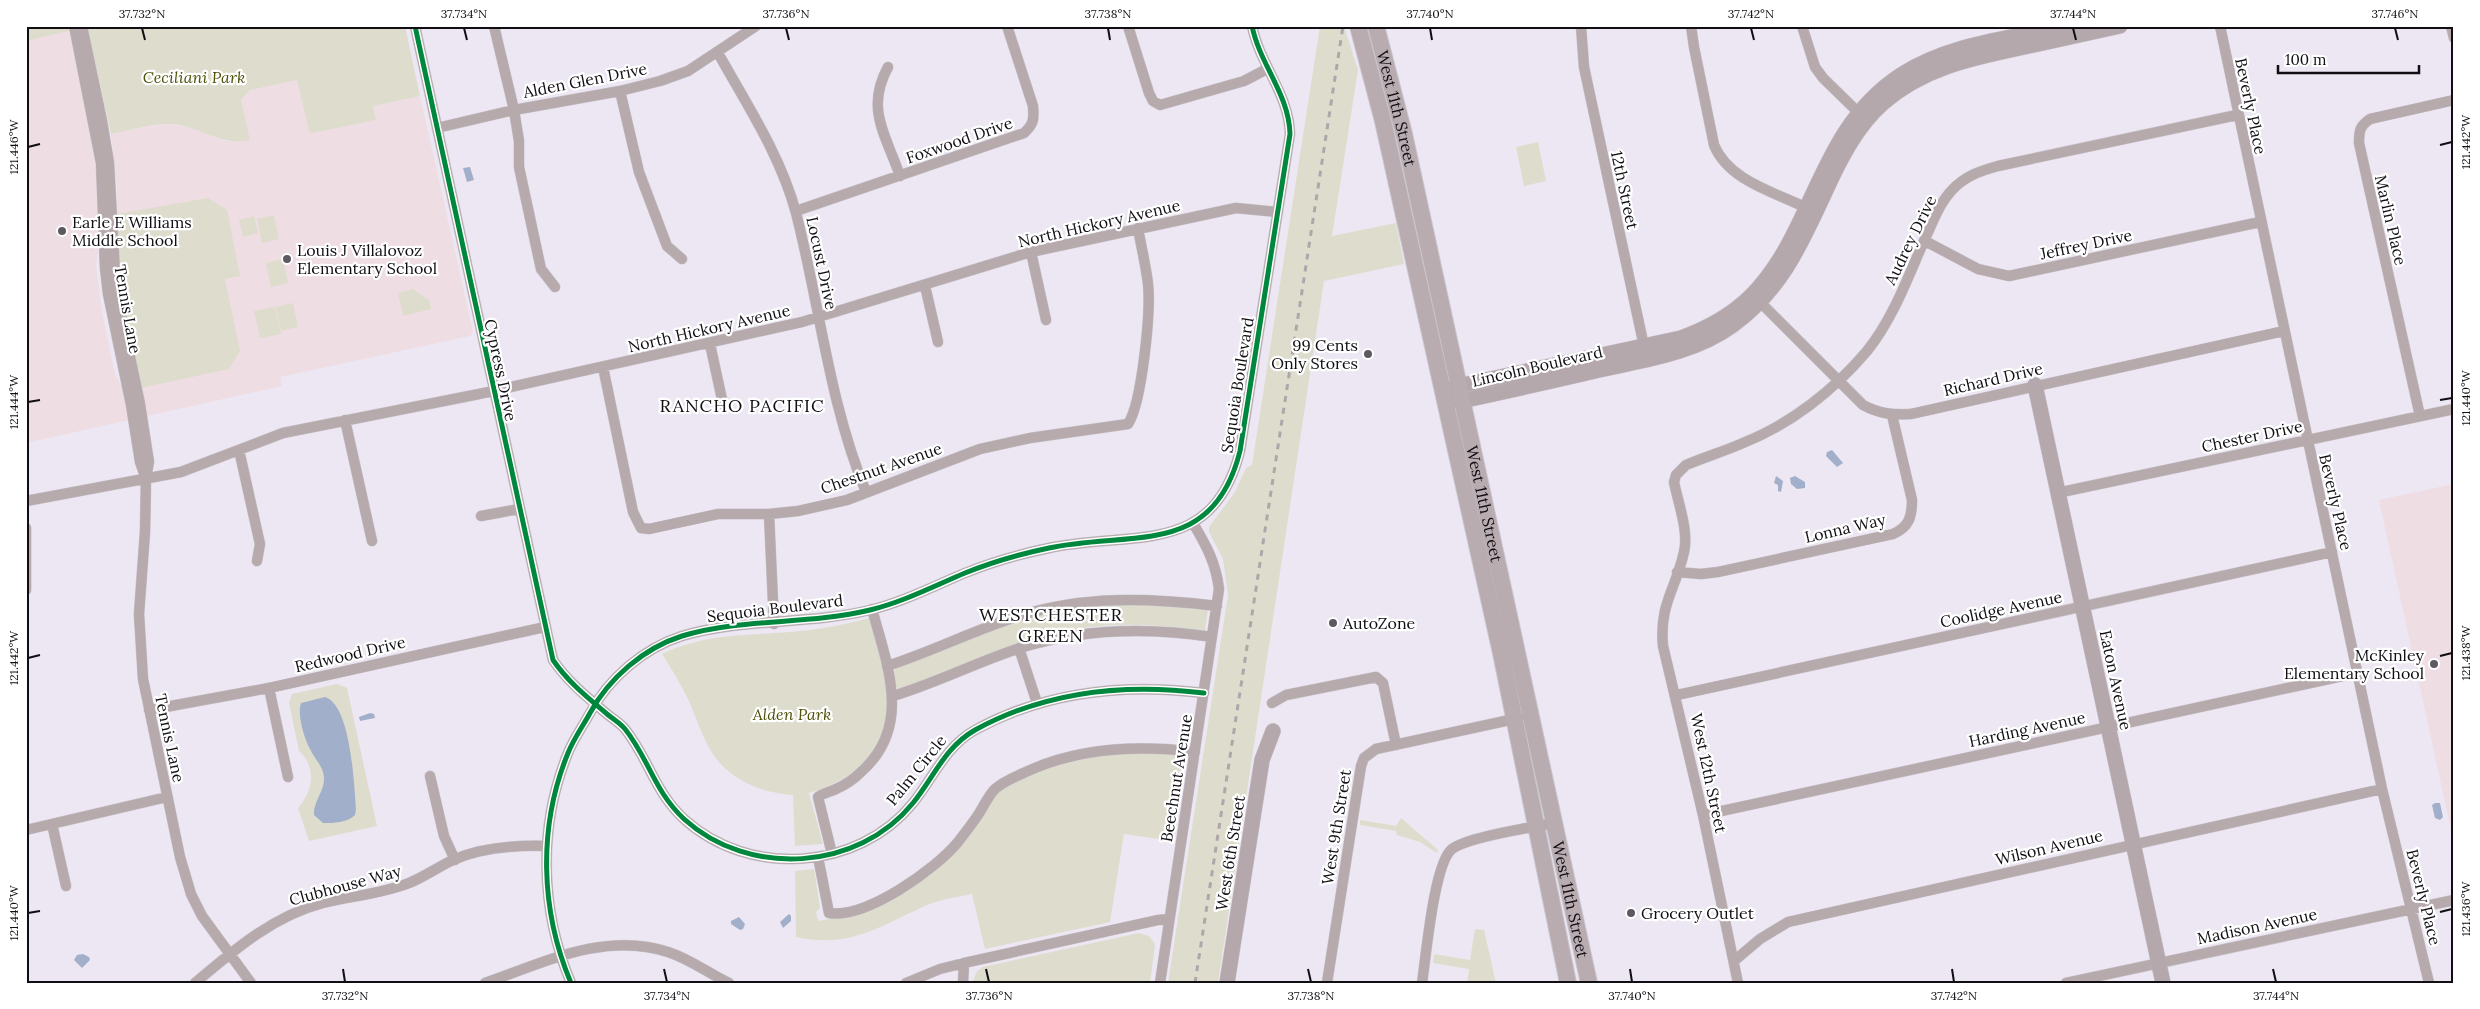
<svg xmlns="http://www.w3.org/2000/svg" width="2480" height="1009" font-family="Lora,serif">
<rect width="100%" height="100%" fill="#ece7f2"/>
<!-- education -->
<path fill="#eedde2" d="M69 31 90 129 96 170 98 251 96 265 101 307 115 375 122 387 129 420 26 443V41Z
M298 80 309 131 375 120 373 106 420 96 473 332 470 336 280 377 282 386 147 416 118 245 117 188 111 134 149 126 172 124 201 130 225 141 249 140 241 100 250 90Z
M2454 484V829H2451L2379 500Z"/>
<!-- green -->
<path fill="#deddcd" d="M26 26H68L69 31 26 41Z
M87 26H405L420 96 373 106 376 120 312 133 309 131 297 80 250 90 241 100 250 140C222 147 200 126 172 124 151 123 132 130 111 134Z
M1320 26H1344L1358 70 1332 236 1396 223 1404 264 1324 281 1218 983H1168L1228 595 1223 559 1209 532V527L1235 492 1246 468 1252 465Z
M1538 142 1546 181 1524 186 1516 147Z
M208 198 227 210 240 276 225 279 240 351 229 369 141 388 120 288 117 214Z
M274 215 279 239 262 243 257 219Z
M254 216 258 233 243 237 239 220Z
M283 259 288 283 271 287 266 263Z
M413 289 429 300 431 309 403 316 398 293Z
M293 303 298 327 281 331 276 307Z
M275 307 281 334 260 338 254 311Z
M1138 603 1208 609 1205 631C1148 622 1086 621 1031 640 987 655 944 675 899 689L896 686 894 671 896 668C942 653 985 628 1032 617 1067 608 1102 605 1138 603Z
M870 618C877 646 888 676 888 705 887 751 850 782 809 793L823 844 795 846 793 795C758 793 723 777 707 744 700 730 695 715 689 701 681 685 672 669 662 654 707 633 743 636 790 632 817 630 843 625 870 618Z
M337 684 347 688 377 826 309 841 298 808C313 791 317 767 299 751L289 702 292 694Z
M1138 751 1186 755 1172 841 1124 834 1110 922 985 949 972 894C958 897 940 899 927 905 880 926 850 949 796 937L795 871 814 869 820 908 816 912 818 921C869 912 924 889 958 849 974 829 985 800 1007 786 1046 761 1093 757 1138 751Z
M1401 818 1438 850 1437 853 1420 842 1397 835 1396 831 1360 825V820L1396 826Z
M1475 929 1484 930 1496 983H1467L1469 969 1433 963 1434 954 1470 960Z
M1139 933 1149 936 1155 944 1150 983H972L977 971 983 967Z"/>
<!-- water -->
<path fill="#a2afcb" d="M470 167 474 180 467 182 463 168Z
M1832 450 1843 463 1837 467 1826 456 1827 452Z
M1776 476 1783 481 1781 492 1778 491V485L1774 483Z
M1795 476 1805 482V488L1797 489 1791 484 1790 478Z
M325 697C351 705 354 784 356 809L355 815C346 823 335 823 323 823L314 815C313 801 325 791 324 777 323 766 314 758 310 749 304 738 297 715 301 703Z
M370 713 374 714 375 718 360 721 359 717Z
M2435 803H2440L2443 817 2440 820 2435 818 2432 805Z
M789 914 791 916V921L783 928 780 922Z
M739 917 745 924 743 929 740 930 731 924V921Z
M83 954 89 957 90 960 82 968 74 960 77 955Z"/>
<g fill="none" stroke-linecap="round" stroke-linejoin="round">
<!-- stream -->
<path stroke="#a2afcb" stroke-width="3" d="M26 28 33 26"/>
<defs>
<path id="street" d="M74 26 101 163 105 268 108 294 131 405 140 462 145 476
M82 26 102 121 109 163 116 291 140 404 149 462 146 477 145 532 139 614 143 679 180 857 191 894 202 916 251 983
M415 26 553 660C568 682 587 697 607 714 613 719 620 723 625 729 649 759 654 791 684 819 749 878 858 871 913 803 934 777 945 747 975 730 1046 691 1124 683 1204 693
M494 26 514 110 519 141V167L541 269 555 287
M1128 26 1149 93 1153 101 1160 105 1244 81 1267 69
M1581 26 1584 67 1645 351
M1691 26 1694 47 1714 145C1729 182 1778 193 1811 210
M1802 26 1815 67 1823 78 1864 118
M2220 26 2382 789 2429 983
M2451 26 2454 38
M718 53C746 103 781 156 796 213 820 306 829 403 866 492
M888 67C865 109 886 135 900 176
M620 91 639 172 667 246 682 259
M437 128 514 110 620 91 660 81 688 71 756 26
M796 211 1024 133C1034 124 1034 119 1033 106L1007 26
M1925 241 1978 269 2009 276 2260 222
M1031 252 1046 320
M925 286 938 342
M1755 297 1863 405C1880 414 1892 415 1911 414L2284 331
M710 344 723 404
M603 367 633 512 641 528 649 529 718 514H769L798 511 847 500 980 449 1030 438 1128 424C1142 403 1151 311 1148 284 1146 266 1141 246 1138 228
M2420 416 2359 143C2359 130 2360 126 2370 119L2454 100
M345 420 372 541
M239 450 260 544 257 561
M2057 493 2454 409
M26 501 181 472 283 433 479 394 802 322 1031 252 1236 208 1278 212
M769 514 774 624
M481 516 519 509
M26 528V590
M1677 572 1701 574 1718 572 1893 534C1909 527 1912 517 1912 500L1892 415
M1019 648 1037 703
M887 666C931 652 972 631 1016 617 1082 595 1149 598 1217 606
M269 688 288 777
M1677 695 2332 552
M893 696C936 683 975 663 1017 649 1082 628 1146 627 1212 637
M1272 703 1286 695 1376 677 1383 683 1396 745
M149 710 269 688 545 627
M430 776 444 836 455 860
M1703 815 2357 673
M52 824 66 886
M26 830 167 797
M832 854 818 797C823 793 830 792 836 789 845 785 854 779 861 772 913 726 887 665 872 609
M818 857 829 913C866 919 936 869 958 842 965 833 972 824 978 815 984 806 988 796 995 789 1004 781 1017 776 1028 771 1081 747 1138 745 1195 752
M1734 961 1760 939 1788 922 2382 789
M195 983C234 950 273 916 323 903 351 896 382 894 409 883 424 877 438 867 453 860 482 847 515 845 547 846
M485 983C543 963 605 931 668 952 690 959 708 973 729 983
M571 983C540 910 538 826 568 753 574 738 583 726 590 713 609 678 644 648 682 636 742 618 807 625 870 610 903 602 934 586 965 573 992 562 1020 554 1049 548 1131 530 1213 559 1240 451L1290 134C1289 94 1260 65 1252 26
M906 983 940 969 964 963 1158 920 1169 919
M963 983 964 963
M1160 983 1219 589C1216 563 1206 545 1193 523
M1327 983 1361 766 1364 758 1376 749 1519 718
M1422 983C1426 957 1434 863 1452 849 1468 837 1530 828 1553 823
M1738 983 1703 815 1663 646C1659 604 1676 589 1684 552 1689 531 1678 503 1674 482L1676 475 1686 465C1705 457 1725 451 1743 443 1791 424 1834 390 1867 351 1892 320 1907 280 1923 243 1932 225 1938 205 1952 190 1965 176 1980 171 1998 166L2237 115
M2066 983 2454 900"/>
<path id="secondary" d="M2035 385 2163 983
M1448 391 1458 386 1681 338C1706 329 1732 315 1752 295 1816 229 1817 130 1901 75 1950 43 2013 38 2068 26
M1451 398 1461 401C1507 391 1553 381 1599 370 1644 360 1695 353 1733 325 1782 289 1801 244 1826 190 1840 159 1857 126 1883 103 1924 67 1973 58 2024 47 2056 40 2088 33 2120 26
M1227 983 1262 760 1273 731"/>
<g id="primary">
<path d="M1358 26 1383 121 1501 653 1568 983"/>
<path id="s1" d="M1376 26 1404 134 1589 983"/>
</g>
</defs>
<!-- street casing -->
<use href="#street" stroke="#c9c5cd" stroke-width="11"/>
<!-- secondary casing -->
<use href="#secondary" stroke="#c9c5cd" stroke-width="16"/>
<!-- primary casing -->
<use href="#primary" stroke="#c9c5cd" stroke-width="18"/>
<!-- street -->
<use href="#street" stroke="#b6aaac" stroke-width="10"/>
<!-- secondary -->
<use href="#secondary" stroke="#b5a8ac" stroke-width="15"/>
<!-- primary -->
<use href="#primary" stroke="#b8acb1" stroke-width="16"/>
<!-- rail -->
<path stroke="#afa6aa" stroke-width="3" stroke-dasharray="6 6" stroke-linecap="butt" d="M1195 983 1343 26"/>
<defs>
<path id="cycleway" d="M415 26 553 660C568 682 587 697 607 714 613 719 620 723 625 729 649 759 654 791 684 819 749 878 858 871 913 803 934 777 945 747 975 730 1046 691 1124 683 1204 693
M571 983C540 910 538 826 568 753 574 738 583 726 590 713 609 678 644 648 682 636 742 618 807 625 870 610 903 602 934 586 965 573 992 562 1020 554 1049 548 1131 530 1213 559 1240 451L1290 134C1289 94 1260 65 1252 26"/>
</defs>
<!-- cycleway casing -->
<use href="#cycleway" stroke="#fff" stroke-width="8"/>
<!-- cycleway -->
<use href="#cycleway" stroke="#00873e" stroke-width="5"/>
</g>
<!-- ticks -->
<path fill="none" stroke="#100d13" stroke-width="2" d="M142 28 145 40M464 28 467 40M786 28 789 40M1108 28 1110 40M1430 28 1432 40M1751 28 1754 40M2073 28 2076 40M2395 28 2398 40M2440 145 2452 142M28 147 40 144M2440 400 2452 398M28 402 40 400M2440 656 2452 653M28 658 40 655M2440 912 2452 909M28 913 40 911M343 969 345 982M664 969 667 982M986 969 989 982M1308 969 1311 982M1630 969 1632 982M1952 969 1954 982M2273 969 2276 982"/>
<!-- markers -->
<g fill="#5d5961" stroke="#fff" stroke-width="2">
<circle cx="62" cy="231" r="5"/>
<circle cx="287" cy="259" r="5"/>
<circle cx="1368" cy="354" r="5"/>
<circle cx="1333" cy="623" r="5"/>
<circle cx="2434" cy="664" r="5"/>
<circle cx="1631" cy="913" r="5"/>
</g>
<g text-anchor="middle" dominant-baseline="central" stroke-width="4.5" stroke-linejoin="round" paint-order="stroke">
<!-- park labels -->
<g font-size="16" font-style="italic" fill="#50520c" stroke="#fff">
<text x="194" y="77">Ceciliani Park</text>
<text x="792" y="714">Alden Park</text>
</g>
<!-- street labels -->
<g font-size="16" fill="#100d13" stroke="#fff">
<text transform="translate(585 80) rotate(-11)">Alden Glen Drive</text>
<text transform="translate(2251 106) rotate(78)">Beverly Place</text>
<text stroke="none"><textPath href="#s1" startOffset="85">West 11th Street</textPath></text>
<text transform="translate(959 140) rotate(-19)">Foxwood Drive</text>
<text transform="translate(1625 190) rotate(78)">12th Street</text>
<text transform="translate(2391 220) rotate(77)">Marlin Place</text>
<text transform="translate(1099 223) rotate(-13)">North Hickory Avenue</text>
<text transform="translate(1910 240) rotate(-64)">Audrey Drive</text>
<text transform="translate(2086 244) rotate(-12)">Jeffrey Drive</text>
<text transform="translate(822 263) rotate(78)">Locust Drive</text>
<text transform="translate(128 309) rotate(80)">Tennis Lane</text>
<text transform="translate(709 328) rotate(-13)">North Hickory Avenue</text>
<text transform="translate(1537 366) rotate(-13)">Lincoln Boulevard</text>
<text transform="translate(501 370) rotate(78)">Cypress Drive</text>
<text transform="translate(1993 379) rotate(-13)">Richard Drive</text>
<text transform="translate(1237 385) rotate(-81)">Sequoia Boulevard</text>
<text transform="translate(2252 436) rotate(-12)">Chester Drive</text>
<text transform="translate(881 468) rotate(-19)">Chestnut Avenue</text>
<text transform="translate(2336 502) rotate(77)">Beverly Place</text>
<text stroke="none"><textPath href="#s1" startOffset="490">West 11th Street</textPath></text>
<text transform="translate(1845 528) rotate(-13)">Lonna Way</text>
<text transform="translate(775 608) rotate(-7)">Sequoia Boulevard</text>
<text transform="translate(2001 609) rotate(-12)">Coolidge Avenue</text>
<text transform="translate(350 654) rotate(-13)">Redwood Drive</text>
<text transform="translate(2116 680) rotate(78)">Eaton Avenue</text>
<text transform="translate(2027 729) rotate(-12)">Harding Avenue</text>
<text transform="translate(170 738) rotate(78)">Tennis Lane</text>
<text transform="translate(916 770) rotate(-51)">Palm Circle</text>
<text transform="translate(1709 773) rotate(78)">West 12th Street</text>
<text transform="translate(1176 778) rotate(-81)">Beechnut Avenue</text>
<text transform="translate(1336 827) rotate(-81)">West 9th Street</text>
<text transform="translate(2049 847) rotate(-13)">Wilson Avenue</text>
<text transform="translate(1230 853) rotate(-81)">West 6th Street</text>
<text transform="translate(345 885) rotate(-15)">Clubhouse Way</text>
<text transform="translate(2424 897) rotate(76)">Beverly Place</text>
<text stroke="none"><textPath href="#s1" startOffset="895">West 11th Street</textPath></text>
<text transform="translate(2257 926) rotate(-12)">Madison Avenue</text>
</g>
<!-- poi labels -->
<g font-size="16" fill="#100d13" stroke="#fff" text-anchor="start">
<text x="72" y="222">Earle E Williams<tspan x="72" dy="18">Middle School</tspan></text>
<text x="297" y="250">Louis J Villalovoz<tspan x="297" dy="18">Elementary School</tspan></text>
<text x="1358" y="345" text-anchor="end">99 Cents<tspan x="1358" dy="18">Only Stores</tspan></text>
<text x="1343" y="623">AutoZone</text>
<text x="2424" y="655" text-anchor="end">McKinley<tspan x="2424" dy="18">Elementary School</tspan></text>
<text x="1641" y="913">Grocery Outlet</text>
</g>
<!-- neighbourhood labels -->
<g font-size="18" letter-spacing="1" fill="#100d13" stroke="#fff">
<text x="742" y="405">RANCHO PACIFIC</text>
<text x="1051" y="614">WESTCHESTER<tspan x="1051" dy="21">GREEN</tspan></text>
</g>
</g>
<!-- border -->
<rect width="2480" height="1009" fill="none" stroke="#ffffff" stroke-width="55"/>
<!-- scale -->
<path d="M2278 65v8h141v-8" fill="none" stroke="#100d13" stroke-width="2.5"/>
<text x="2285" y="65" font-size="15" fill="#100d13" stroke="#ffffff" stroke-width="4" paint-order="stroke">100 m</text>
<rect x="28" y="28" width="2424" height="954" fill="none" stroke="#100d13" stroke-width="2"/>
<g font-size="12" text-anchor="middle" fill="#100d13">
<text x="142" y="18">37.732°N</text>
<text x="464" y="18">37.734°N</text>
<text x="786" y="18">37.736°N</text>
<text x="1108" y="18">37.738°N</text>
<text x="1430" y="18">37.740°N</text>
<text x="1751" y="18">37.742°N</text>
<text x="2073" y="18">37.744°N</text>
<text x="2395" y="18">37.746°N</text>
<text transform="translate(2466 142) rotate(-90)" y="4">121.442°W</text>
<text transform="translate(14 147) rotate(-90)" y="4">121.446°W</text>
<text transform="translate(2466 398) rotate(-90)" y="4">121.440°W</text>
<text transform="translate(14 402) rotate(-90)" y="4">121.444°W</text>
<text transform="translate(2466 653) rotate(-90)" y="4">121.438°W</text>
<text transform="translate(14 658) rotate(-90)" y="4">121.442°W</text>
<text transform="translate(2466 909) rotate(-90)" y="4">121.436°W</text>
<text transform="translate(14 913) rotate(-90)" y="4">121.440°W</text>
<text x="345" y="1000">37.732°N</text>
<text x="667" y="1000">37.734°N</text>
<text x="989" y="1000">37.736°N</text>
<text x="1311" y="1000">37.738°N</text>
<text x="1632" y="1000">37.740°N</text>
<text x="1954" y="1000">37.742°N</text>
<text x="2276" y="1000">37.744°N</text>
</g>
</svg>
